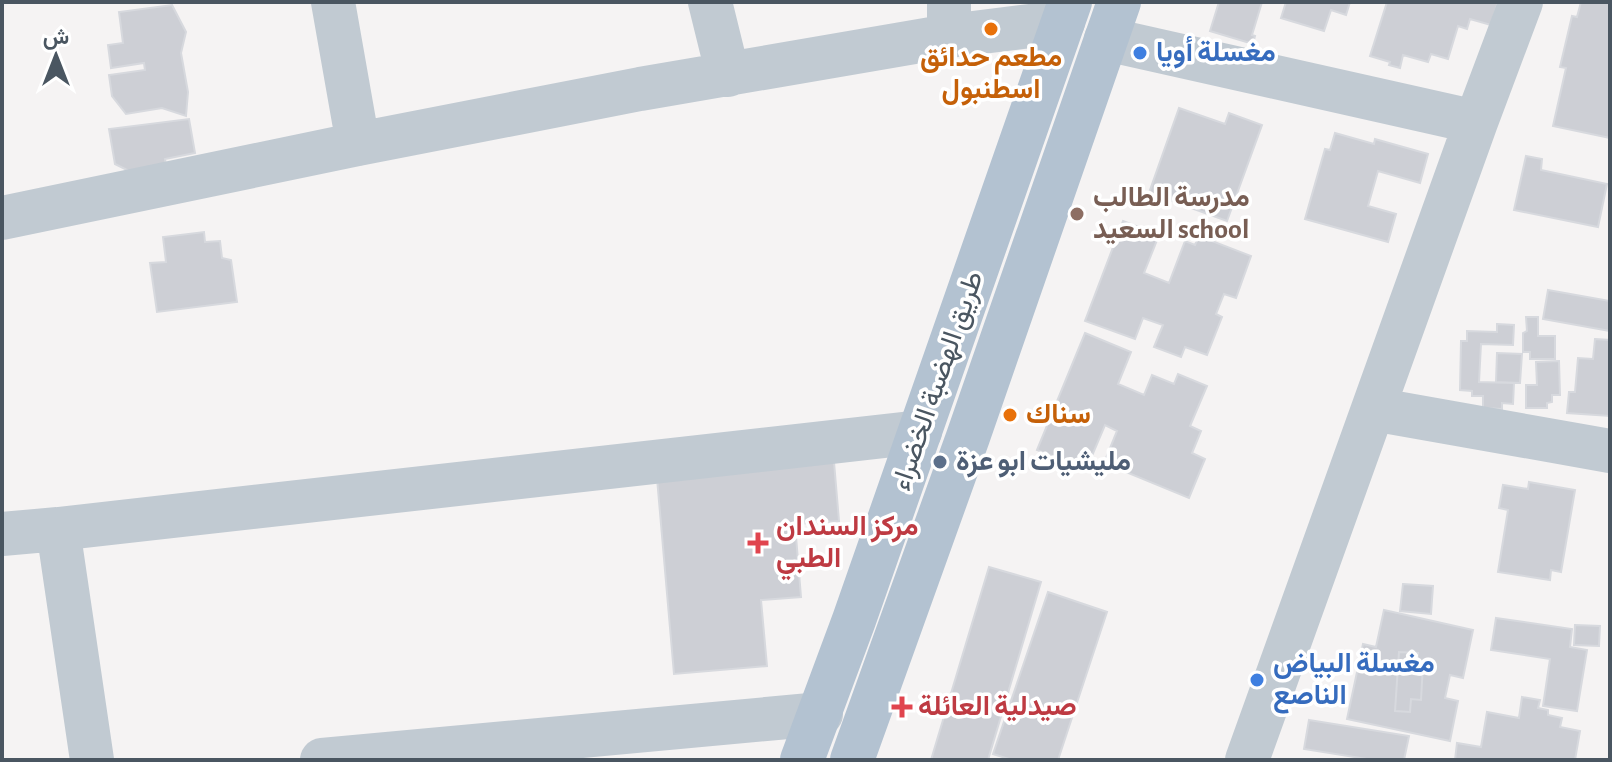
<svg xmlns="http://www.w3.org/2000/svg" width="1612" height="762" font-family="'Alegreya Sans',Vazirmatn,sans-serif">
<rect width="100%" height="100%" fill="#f5f3f3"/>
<!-- building -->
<path fill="#cdcfd5" stroke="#d7d9de" stroke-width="2" d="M1219 2H1262L1252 35 1255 36 1253 44 1210 31Z
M1286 2H1350L1346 15 1331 10 1324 31 1281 18Z
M1387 2H1498L1491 25 1470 19 1467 29 1458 26 1448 59 1431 54 1428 62 1403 55 1400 68 1389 65 1390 62 1370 56Z
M1581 2H1610V138L1553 126 1566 68 1560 67 1572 16 1577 17Z
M172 5 186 32 181 53 188 92 186 116 162 108 126 114 112 96 109 75 145 70 144 63 111 68 108 45 123 43 119 12Z
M1179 108 1225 124 1229 113 1262 125 1227 221 1149 193Z
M189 119 195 153 165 159 167 172 129 171 115 164 109 129Z
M1335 133 1374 144 1375 139 1428 154 1420 183 1378 171 1368 206 1396 214 1388 242 1305 219 1325 149 1330 150Z
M1526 156 1542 159 1541 170 1607 184 1598 227 1514 210Z
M1123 221 1159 235 1144 273 1169 283 1185 241 1195 245 1199 236 1251 256 1236 298 1224 294 1216 314 1222 317 1207 355 1185 347 1181 357 1154 347 1163 325 1143 318 1135 339 1085 321Z
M204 232 205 242 220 241 222 258 231 260 237 302 157 312 150 263 166 262 163 237Z
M1548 290 1610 301V331L1543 319Z
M1526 317H1538V336H1555V359H1530V352H1523V333L1527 331Z
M1497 324 1514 325 1513 345 1481 344 1479 382 1514 383 1513 404 1502 403V409L1483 408V396H1472V391L1460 390 1461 341H1467V331L1497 332Z
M1085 333 1131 352 1118 384 1144 395 1152 375 1174 384 1178 374 1207 386 1190 426 1201 431 1192 453 1205 459 1189 498 1104 463 1117 431 1105 425 1086 470 1037 450Z
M1595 339 1610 340V416L1567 413 1569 392H1575L1578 358 1593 359Z
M1497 353 1522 354 1520 383 1496 382Z
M1559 361 1560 395H1552V402L1547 403V408H1526V385H1537L1536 362Z
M834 462 839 521 795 524 801 597 761 600 767 666 674 674 657 478Z
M1529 482 1575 490 1561 572 1551 570 1550 580 1498 572 1508 510 1499 508 1503 485 1528 489Z
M989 567 1041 582 988 760H931Z
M1403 584 1433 586 1431 614 1400 611Z
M1048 592 1107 612 1058 760H1012L993 754Z
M1384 610 1473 630 1463 678 1450 675 1445 698 1458 701 1450 741 1347 719 1363 644 1376 647Z
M1496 618 1572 629 1570 647 1587 650 1577 711 1543 706 1550 659 1491 650Z
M1575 625 1600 626 1599 646 1574 645Z
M1399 652 1418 653 1417 664H1423L1421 700 1411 699 1410 712 1395 711Z
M1522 697 1540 700 1538 708 1548 710V715L1562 718 1560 727 1580 731 1575 760H1455L1457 743 1481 747 1487 712 1519 718Z
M1309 720 1409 736 1404 760H1373L1304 749Z"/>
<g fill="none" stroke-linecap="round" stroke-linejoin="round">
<!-- minor -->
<path stroke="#c1cad2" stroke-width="44" d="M333 2 358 144
M710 2 728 75
M949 36 1063 22
M1106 39 1476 122
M2 218 358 144 640 89 949 36V2
M1373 409 1610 451
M58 529 92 760
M2 534 58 529 920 432
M322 760 821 714
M1247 760 1476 122 1521 2"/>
<!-- major -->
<path stroke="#b3c2d1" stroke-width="44" d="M802 760 854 620 1070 2
M852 760 968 437 1119 2"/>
</g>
<!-- markers -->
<g fill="#e8710a" stroke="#fff" stroke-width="3">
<circle cx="991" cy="29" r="8"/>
<circle cx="1010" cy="415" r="8"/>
</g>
<g fill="#3f7fe0" stroke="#fff" stroke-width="3">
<circle cx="1140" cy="53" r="8"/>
<circle cx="1257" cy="680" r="8"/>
</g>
<circle fill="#8d6e63" stroke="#fff" stroke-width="3" cx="1077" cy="214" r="8"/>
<circle fill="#5c6f8a" stroke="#fff" stroke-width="3" cx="940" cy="462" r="8"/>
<g fill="#e0444e" stroke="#fff" stroke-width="3">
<path d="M754 531h8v8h8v8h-8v8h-8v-8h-8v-8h8z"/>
<path d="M898 695h8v8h8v8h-8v8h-8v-8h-8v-8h8z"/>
</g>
<g text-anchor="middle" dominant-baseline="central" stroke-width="7" stroke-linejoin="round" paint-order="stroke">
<!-- shop labels -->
<g font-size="28" font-weight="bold" fill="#366cbe" stroke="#fff" text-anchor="start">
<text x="1156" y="53">مغسلة أويا</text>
<text x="1273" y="664">مغسلة البياض<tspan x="1273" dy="32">الناصع</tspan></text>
</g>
<!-- food labels -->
<g font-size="28" font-weight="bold" fill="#c56008" stroke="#fff">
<text x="991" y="58">مطعم حدائق<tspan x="991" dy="32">اسطنبول</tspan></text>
<text x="1026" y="415" text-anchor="start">سناك</text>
</g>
<!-- education labels -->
<g font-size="28" font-weight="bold" fill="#785e54" stroke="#fff" text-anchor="start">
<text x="1093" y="198">مدرسة الطالب<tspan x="1093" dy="32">السعيد school</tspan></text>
</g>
<!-- street labels -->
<g font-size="28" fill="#4a5661" stroke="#fff">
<text transform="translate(938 381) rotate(-71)">طريق الهضبة الخضراء</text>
</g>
<!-- service labels -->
<g font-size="28" font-weight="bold" fill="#4e5e75" stroke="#fff" text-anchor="start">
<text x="956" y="462">مليشيات ابو عزة</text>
</g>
<!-- health labels -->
<g font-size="28" font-weight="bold" fill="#be3a42" stroke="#fff" text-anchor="start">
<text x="776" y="527">مركز السندان<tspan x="776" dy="32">الطبي</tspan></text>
<text x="918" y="707">صيدلية العائلة</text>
</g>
</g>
<!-- border -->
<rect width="1612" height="762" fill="none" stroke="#4a5661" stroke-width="8"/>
<!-- north arrow -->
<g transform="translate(56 56)" stroke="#ffffff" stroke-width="6" paint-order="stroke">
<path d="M0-6L14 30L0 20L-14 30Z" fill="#4a5661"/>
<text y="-12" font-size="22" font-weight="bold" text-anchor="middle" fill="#4a5661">ش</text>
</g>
</svg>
